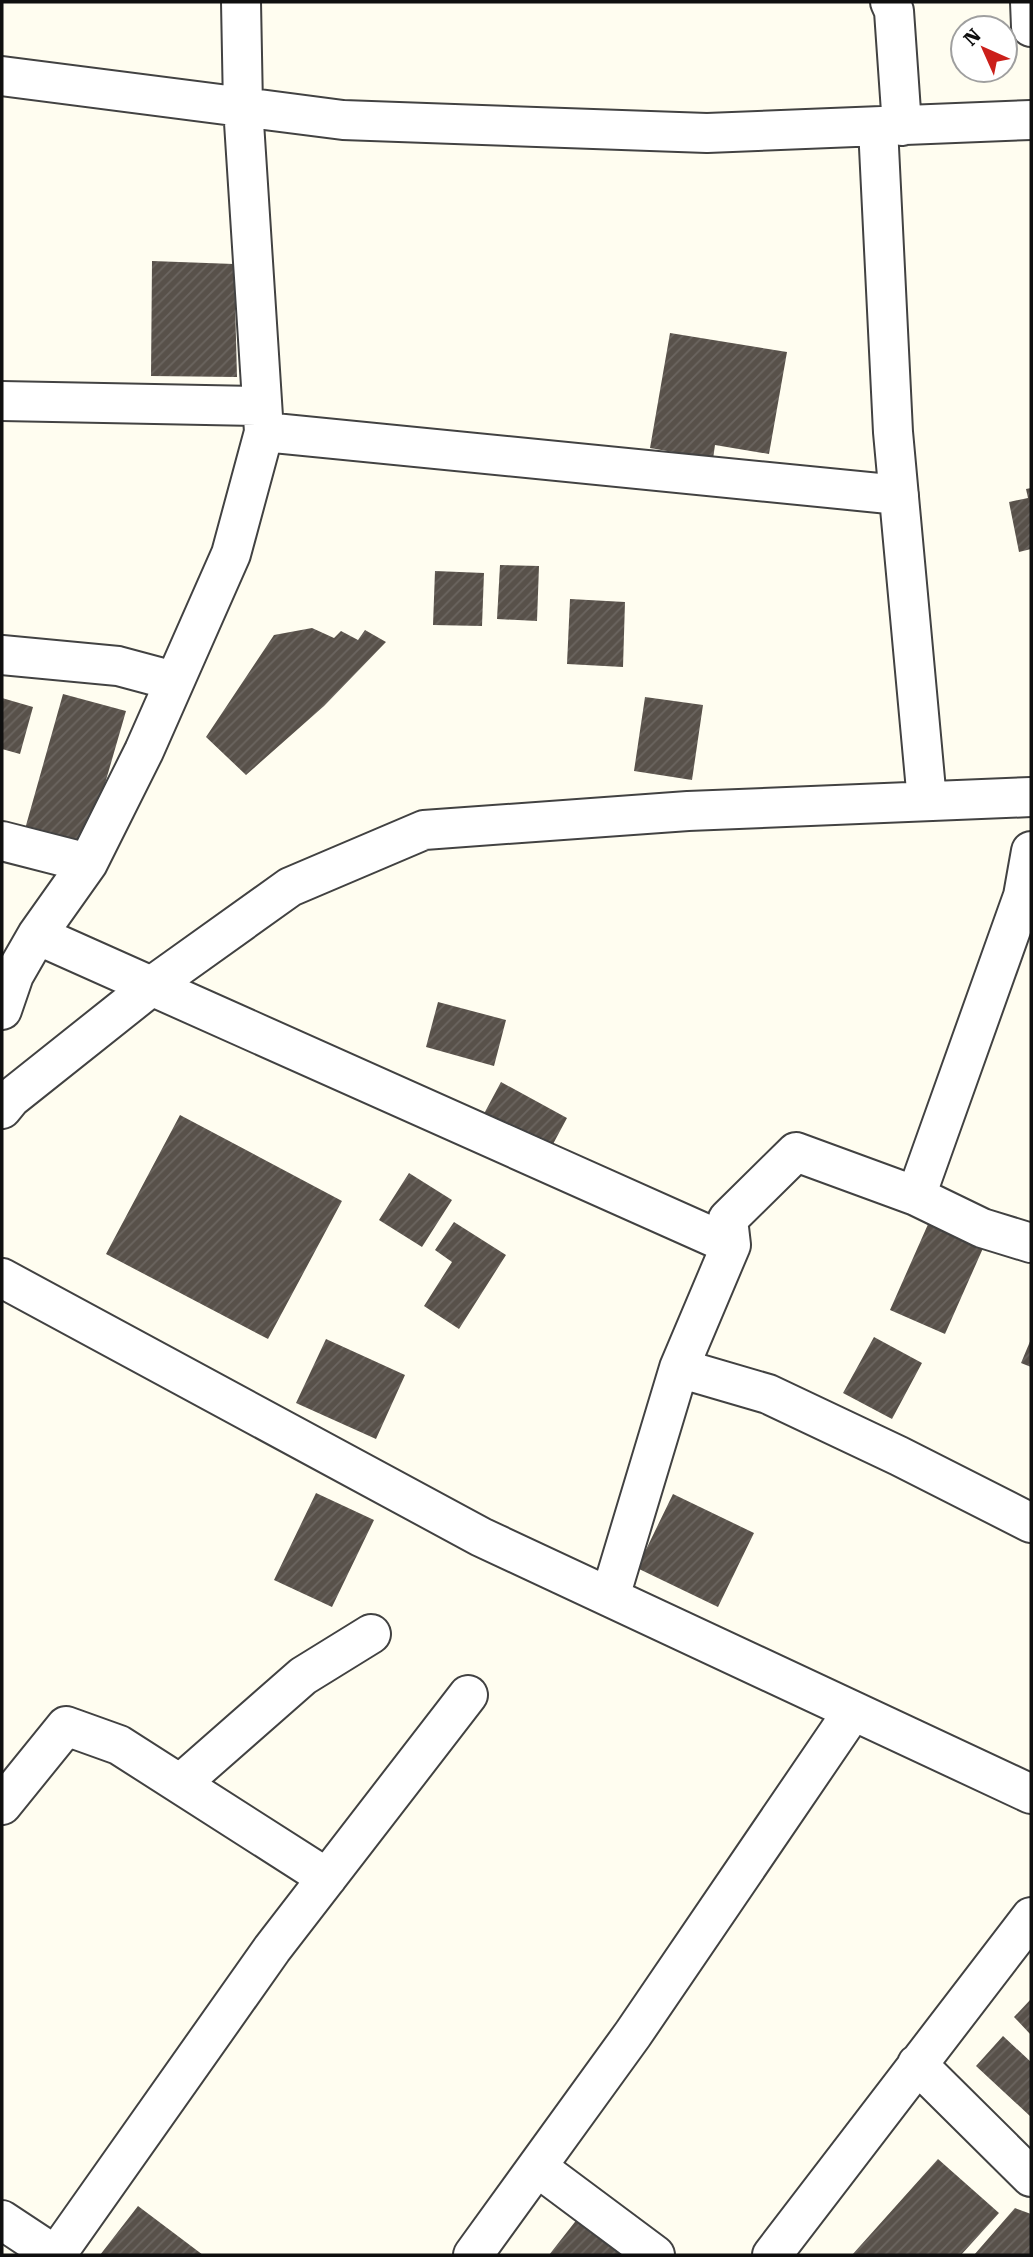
<svg xmlns="http://www.w3.org/2000/svg" width="1033" height="2257" font-family="'Roboto Serif',serif">
<defs>
<pattern id="building-hatch" width="6" height="6" patternUnits="userSpaceOnUse" patternTransform="scale(1.75)"><rect width="6" height="6" fill="#58514a"/><path d="M-1 1l2-2M0 6l6-6M5 7l2-2" fill="none" stroke="#6b6560"/></pattern>
</defs>
<rect width="100%" height="100%" fill="#fffdf0"/>
<!-- building -->
<path fill="url(#building-hatch)" d="M152 261 234 264 237 377 151 376Z
M670 333 787 352 769 454 715 445 713 459 650 448Z
M1031 488V549L1019 552 1009 502 1028 498 1026 489Z
M500 565 539 566 537 621 497 619Z
M435 571 484 573 482 626 433 625Z
M570 599 625 602 623 667 567 664Z
M312 628 334 638 341 631 358 640 365 630 386 642 324 706 246 775 206 737 274 635Z
M63 694 126 711 87 846 25 829Z
M645 697 703 705 692 780 634 771Z
M2 698 33 707 20 754 2 749Z
M438 1002 506 1020 494 1066 426 1047Z
M501 1082 567 1118 545 1159 479 1123Z
M180 1115 342 1201 268 1339 106 1254Z
M409 1173 452 1200 422 1247 379 1220Z
M454 1222 506 1255 459 1329 424 1306 452 1262 435 1250Z
M929 1222 984 1246 945 1334 890 1310Z
M874 1337 922 1363 892 1419 843 1393Z
M326 1339 405 1375 376 1439 296 1403Z
M1031 1339V1367L1021 1363Z
M316 1493 374 1520 332 1607 274 1580Z
M673 1494 754 1533 718 1607 637 1568Z
M1031 1999V2035L1014 2017Z
M1003 2036 1031 2062V2117L976 2066Z
M938 2159 999 2213 961 2255H852Z
M138 2206 203 2255H100Z
M1015 2208 1031 2214V2255H974Z
M578 2218 625 2255H549Z"/>
<g fill="none" stroke-linecap="round" stroke-linejoin="round">
<defs>
<path id="minor" d="M890 2 894 11 902 126
M1030 2 1031 27
M2 76 343 120 707 133 1031 120
M878 127 893 432 927 801
M2 401 262 406
M264 432 899 495
M2 655 118 666 174 681
M2 841 88 863
M37 935 731 1245 679 1368 610 1597
M2 1010 14 975 37 935 88 863 144 751 231 554 264 432 243 107 241 2
M2 1109 11 1098 153 985 290 887 424 830 688 811 1031 797
M916 1196 1023 896 1031 851
M731 1245 728 1219 796 1152 916 1196 982 1228 1031 1243
M2 1278 481 1537 1031 1794
M679 1368 768 1394 899 1456 1031 1523
M180 1784 303 1676 371 1634
M2 1805 66 1726 119 1745 327 1878
M917 2064 1031 2177
M537 2167 655 2255
M2 2220 55 2255
M56 2255 272 1949 468 1695
M473 2255 633 2034 853 1711
M772 2255 1031 1917"/>
</defs>
<!-- minor casing -->
<use href="#minor" stroke="#424242" stroke-width="42"/>
<!-- minor -->
<use href="#minor" stroke="#fff" stroke-width="38"/>
</g>
<!-- border -->
<rect width="1033" height="2257" fill="none" stroke="#0f0f0f" stroke-width="7"/>
<!-- north arrow -->
<g transform="translate(984 49) rotate(315)"><circle r="33" fill="#ffffff" stroke="#9f9f9f" stroke-width="2"/>
<path d="M0-5L12 26L0 18L-12 26Z" fill="#cb1f1a"/>
<text y="-10" font-size="19" font-weight="bold" text-anchor="middle" fill="#0f0f0f">N</text>
</g>
</svg>
